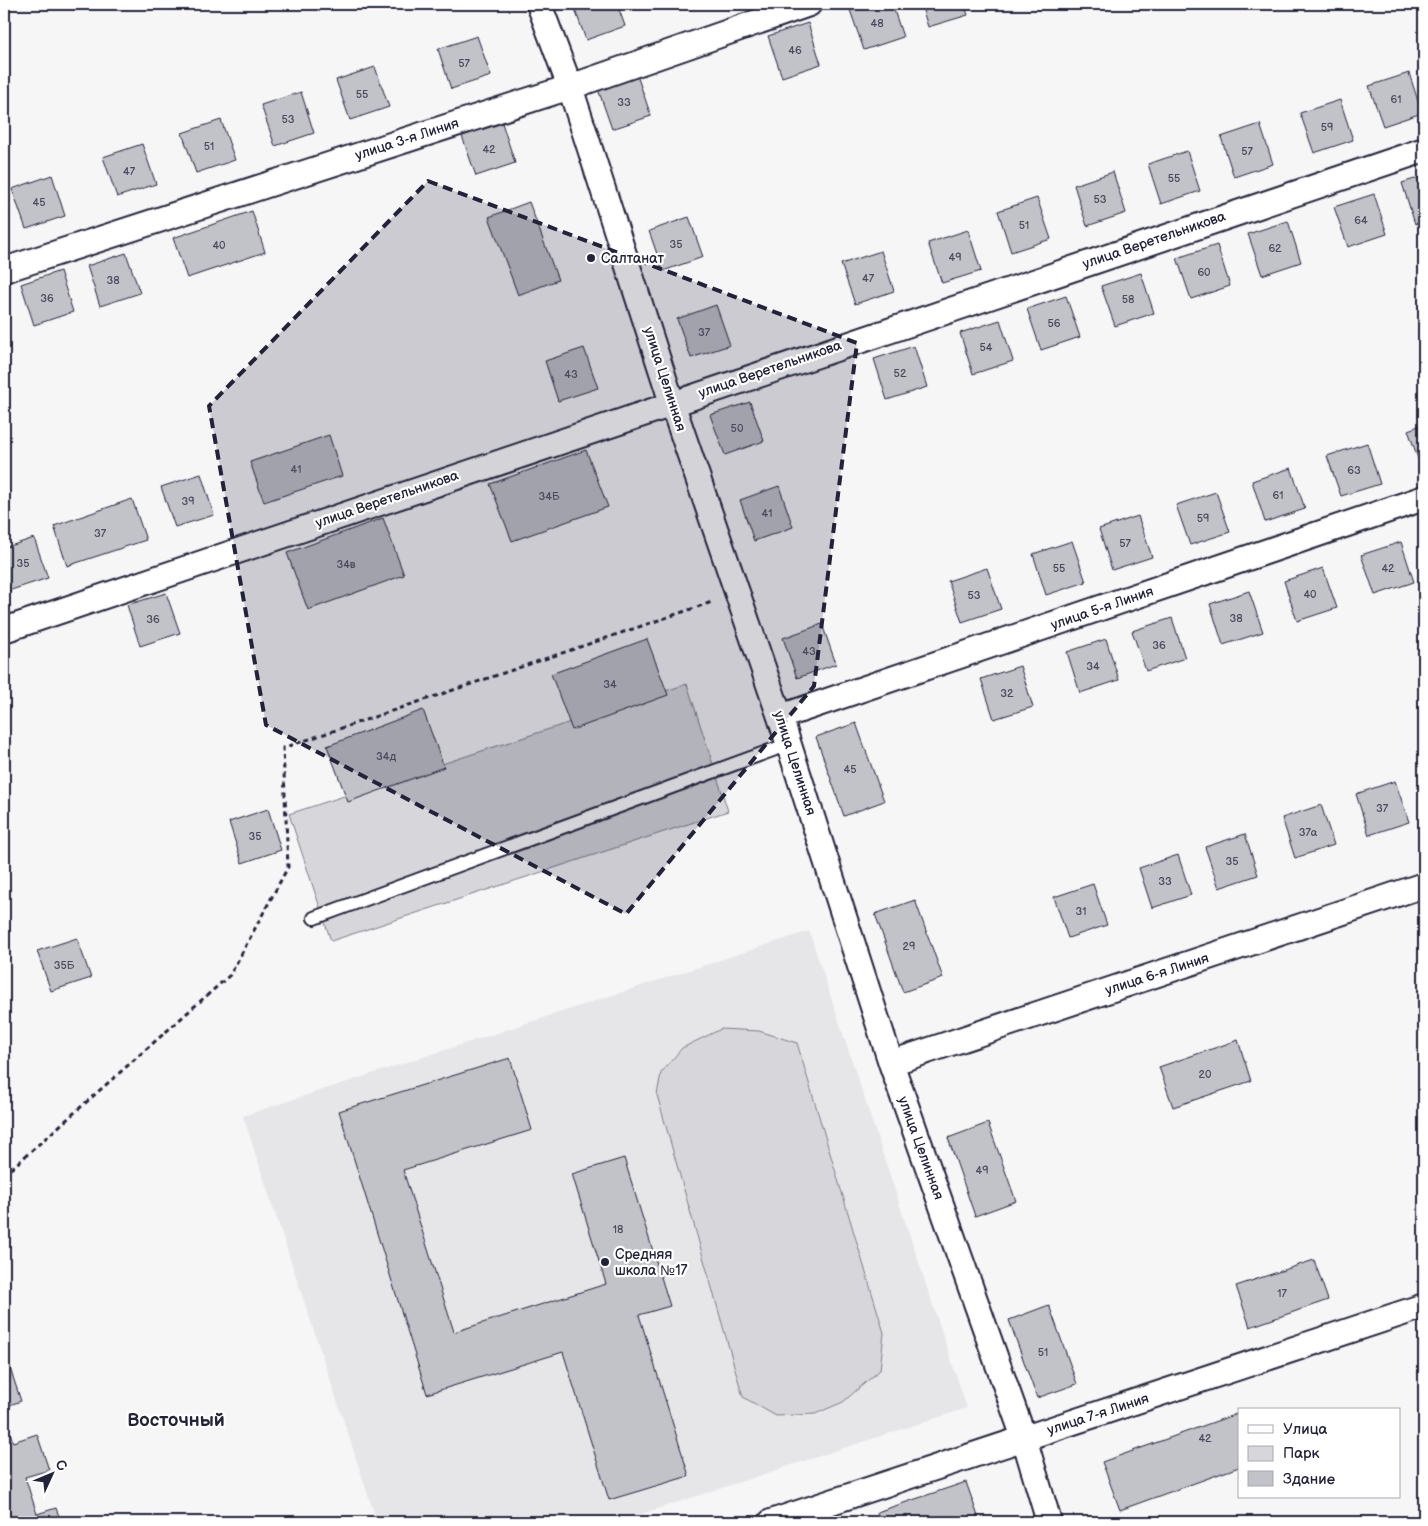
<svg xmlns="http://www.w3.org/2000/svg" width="1428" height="1526" font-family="'Balsamiq Sans',sans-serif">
<rect width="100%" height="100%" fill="#f6f6f7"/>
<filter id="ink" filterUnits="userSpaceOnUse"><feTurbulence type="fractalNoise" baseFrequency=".02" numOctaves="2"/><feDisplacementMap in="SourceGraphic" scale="10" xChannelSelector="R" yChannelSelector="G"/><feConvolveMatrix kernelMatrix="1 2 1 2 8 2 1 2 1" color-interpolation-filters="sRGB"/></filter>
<g filter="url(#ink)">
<!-- built -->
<path fill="#e6e6e9" d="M809 931 967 1408 617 1522H377L243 1116Z"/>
<!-- green -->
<path fill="#d7d7db" stroke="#7c7c8b" d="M687 684 728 811 331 941 289 814Z
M721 1029 759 1031 797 1043 884 1333 880 1370 843 1402 815 1414 776 1416 743 1397 657 1095 661 1073 682 1048Z"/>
<!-- building -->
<path fill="#c2c2c9" stroke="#22223b" d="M573 4H617L625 26 586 40Z
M869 4H892L903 37 864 50 850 10Z
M921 4H964L968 15 928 27Z
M808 23 821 64 782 77 768 36Z
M477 36 491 76 451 89 438 49Z
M375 67 389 107 350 120 336 80Z
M1409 73 1422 113 1383 126 1369 86Z
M637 75 651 116 612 129 598 89Z
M301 92 314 133 275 146 261 105Z
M1340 100 1353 140 1314 153 1300 113Z
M221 120 235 160 196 173 182 133Z
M502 123 515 163 476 176 462 136Z
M1260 124 1273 164 1234 177 1221 137Z
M142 144 156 184 117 197 103 157Z
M1187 151 1200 191 1161 204 1148 164Z
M1113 172 1126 213 1087 226 1074 185Z
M52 175 65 216 26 229 12 189Z
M1424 176V221L1415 224 1402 183Z
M1374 194 1387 234 1348 247 1334 207Z
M1037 198 1051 239 1011 252 998 211Z
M529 202 558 280 518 295 489 217Z
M252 211 265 252 187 278 173 238Z
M689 217 703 257 663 271 649 231Z
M1288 221 1301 262 1262 275 1248 234Z
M968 230 981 271 942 283 928 243Z
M1217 245 1230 286 1191 299 1177 258Z
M881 251 894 291 855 304 841 264Z
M126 253 140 293 100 306 87 266Z
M60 271 73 312 34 325 21 284Z
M1141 273 1154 313 1115 326 1101 286Z
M1066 296 1080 337 1041 350 1027 309Z
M716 305 730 345 691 358 677 319Z
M1000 320 1013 361 973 374 960 333Z
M914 346 927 387 887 400 874 359Z
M584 348 598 388 558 401 545 361Z
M750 402 764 441 725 455 710 415Z
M1424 424V469L1422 470 1408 430Z
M329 435 342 476 264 502 250 462Z
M1367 443 1380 484 1341 496 1327 456Z
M586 450 608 507 512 541 490 484Z
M1291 468 1305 509 1265 522 1252 481Z
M201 474 214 515 175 527 161 487Z
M779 486 793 527 754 541 740 500Z
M1216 492 1230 532 1190 545 1176 505Z
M132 499 146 540 67 566 54 526Z
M1138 516 1152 557 1112 570 1099 529Z
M383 518 404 575 308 610 287 553Z
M34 538 48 578 8 591 4 578V548Z
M1072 541 1086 582 1046 595 1033 554Z
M1401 542 1414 582 1375 595 1361 555Z
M987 568 1001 609 962 622 948 581Z
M1323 568 1337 608 1297 621 1284 581Z
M1249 591 1263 632 1223 645 1210 604Z
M166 593 180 633 140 646 127 605Z
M1172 618 1185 658 1146 671 1132 631Z
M822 624 836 664 797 678 783 638Z
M647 639 668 695 572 730 551 674Z
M1106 639 1119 680 1080 693 1067 652Z
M1020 666 1033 707 994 719 981 679Z
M423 710 444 767 348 802 327 746Z
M856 723 884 801 844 816 816 737Z
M1395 781 1409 822 1369 835 1356 794Z
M1321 805 1334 845 1295 858 1282 818Z
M268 809 281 850 242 863 229 822Z
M1245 834 1258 875 1219 888 1205 847Z
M1178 855 1191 895 1152 908 1139 868Z
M1093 884 1107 925 1068 938 1054 897Z
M915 900 943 978 903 992 875 914Z
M77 938 91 978 51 991 37 951Z
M1238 1040 1251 1081 1173 1107 1159 1067Z
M510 1058 532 1130 403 1170 454 1332 606 1284 572 1174 624 1158 670 1306 639 1315 689 1476 609 1500 563 1352 427 1394 339 1111Z
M988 1123 1016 1201 975 1216 948 1138Z
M1314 1260 1328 1300 1250 1327 1236 1286Z
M1049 1305 1077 1384 1037 1398 1009 1320Z
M4 1350 21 1401 4 1407Z
M4 1413 13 1442 37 1434 49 1470 25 1477 37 1514 56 1508 61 1522H4Z
M1239 1413V1467L1120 1510 1102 1462Z
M966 1482 980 1522H881L877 1512Z"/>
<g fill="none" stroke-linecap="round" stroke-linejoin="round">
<defs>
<path id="service" d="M314 918 789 744"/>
<path id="minor" d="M539 4 570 87 672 403 780 717 891 1063 1024 1438 1049 1522
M4 270 570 87 809 4
M4 630 1424 150
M780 717 1424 498
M891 1063 1424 885
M771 1522 1424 1306"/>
</defs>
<!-- service casing -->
<use href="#service" stroke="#22223b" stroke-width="16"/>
<!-- minor casing -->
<use href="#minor" stroke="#22223b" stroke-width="28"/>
<!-- path -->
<path stroke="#22223b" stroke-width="3" stroke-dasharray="5 4" stroke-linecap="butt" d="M4 1175 230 975 288 867 283 748 712 602"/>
<!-- service -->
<use href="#service" stroke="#fff" stroke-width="12"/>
<!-- minor -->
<use href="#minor" stroke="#fff" stroke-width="24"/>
</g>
</g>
<!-- marked area -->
<path fill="#22223b" fill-opacity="0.2" stroke="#22223b" stroke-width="4" stroke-dasharray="10 6" stroke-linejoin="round" d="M428 181 857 343 814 686 626 914 266 725 209 406Z"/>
<!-- markers -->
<g fill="#22223b" stroke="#fff" stroke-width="2">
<circle cx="591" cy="258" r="5"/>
<circle cx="605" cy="1262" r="5"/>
</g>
<g text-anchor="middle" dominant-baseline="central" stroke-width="4.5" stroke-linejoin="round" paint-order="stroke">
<!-- number labels -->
<g font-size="11" fill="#4a4a5e">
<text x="877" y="23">48</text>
<text x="795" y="50">46</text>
<text x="464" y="63">57</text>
<text x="362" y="94">55</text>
<text x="1396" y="99">61</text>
<text x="624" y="102">33</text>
<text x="288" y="119">53</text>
<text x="1327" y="127">59</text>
<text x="209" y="146">51</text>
<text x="489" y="149">42</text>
<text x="1247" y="151">57</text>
<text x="129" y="171">47</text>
<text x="1174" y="178">55</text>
<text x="1100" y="199">53</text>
<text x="39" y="202">45</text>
<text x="1361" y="220">64</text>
<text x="1024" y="225">51</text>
<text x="676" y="244">35</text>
<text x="219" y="245">40</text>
<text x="1275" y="248">62</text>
<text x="955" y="257">49</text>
<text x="1204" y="272">60</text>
<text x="868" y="278">47</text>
<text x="113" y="280">38</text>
<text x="47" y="298">36</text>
<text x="1128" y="299">58</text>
<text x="1054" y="323">56</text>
<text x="704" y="332">37</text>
<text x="986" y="347">54</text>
<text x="900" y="373">52</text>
<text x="571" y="374">43</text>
<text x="737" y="428">50</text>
<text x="296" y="469">41</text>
<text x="1354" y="470">63</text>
<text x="1278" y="495">61</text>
<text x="549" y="496">34Б</text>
<text x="188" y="501">39</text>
<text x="767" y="513">41</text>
<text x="1203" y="518">59</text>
<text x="100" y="533">37</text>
<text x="1125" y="543">57</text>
<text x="23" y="563">35</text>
<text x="346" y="564">34в</text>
<text x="1059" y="568">55</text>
<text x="1388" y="568">42</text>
<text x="1310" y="594">40</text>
<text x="974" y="595">53</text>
<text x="1236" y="618">38</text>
<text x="153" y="619">36</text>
<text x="1159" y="645">36</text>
<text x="809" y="651">43</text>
<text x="1093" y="666">34</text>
<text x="610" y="684">34</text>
<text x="1007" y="693">32</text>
<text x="386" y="756">34д</text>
<text x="850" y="769">45</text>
<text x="1382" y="808">37</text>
<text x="1308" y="832">37а</text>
<text x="255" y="836">35</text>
<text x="1232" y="861">35</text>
<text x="1165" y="881">33</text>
<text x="1081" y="911">31</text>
<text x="909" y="946">29</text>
<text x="64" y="965">35Б</text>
<text x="1205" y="1074">20</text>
<text x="982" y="1170">49</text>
<text x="618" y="1229">18</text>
<text x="1282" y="1293">17</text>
<text x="1043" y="1352">51</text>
<text x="1205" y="1438">42</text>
</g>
<!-- street labels -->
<g font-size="14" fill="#22223b" stroke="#fff">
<text transform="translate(407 139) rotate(-18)">улица 3-я Линия</text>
<text transform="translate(1154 240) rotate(-19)">улица Веретельникова</text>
<text transform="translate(770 369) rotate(-19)">улица Веретельникова</text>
<text transform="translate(665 379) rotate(72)">улица Целинная</text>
<text transform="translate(387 499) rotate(-19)">улица Веретельникова</text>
<text transform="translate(1102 608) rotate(-19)">улица 5-я Линия</text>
<text transform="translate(795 763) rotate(72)">улица Целинная</text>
<text transform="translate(1157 974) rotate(-18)">улица 6-я Линия</text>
<text transform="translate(921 1148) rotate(70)">улица Целинная</text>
<text transform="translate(1098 1414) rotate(-18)">улица 7-я Линия</text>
</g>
<!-- poi labels -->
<g font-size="14" fill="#22223b" stroke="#fff" text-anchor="start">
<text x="601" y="258">Салтанат</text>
<text x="615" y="1254">Средняя<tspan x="615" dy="16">школа №17</tspan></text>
</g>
<!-- district labels -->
<g font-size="19" font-weight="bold" fill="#22223b" stroke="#fff">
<text x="176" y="1420">Восточный</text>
</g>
</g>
<!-- margin -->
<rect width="1428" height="1526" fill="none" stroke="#fff" stroke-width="20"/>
<rect x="10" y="10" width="1408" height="1506" fill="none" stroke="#22223b" stroke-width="2" filter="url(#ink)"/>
<!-- legend -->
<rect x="1238" y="1408" width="162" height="90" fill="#ffffff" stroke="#a7a7b1"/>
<rect x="1248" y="1425" width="25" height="8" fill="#ffffff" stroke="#a7a7b1"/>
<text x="1283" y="1434" font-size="15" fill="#22223b">Улица</text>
<rect x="1248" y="1446" width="25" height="15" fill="#d7d7db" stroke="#a7a7b1"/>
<text x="1283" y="1458" font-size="15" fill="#22223b">Парк</text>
<rect x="1248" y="1471" width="25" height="15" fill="#c2c2c9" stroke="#a7a7b1"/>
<text x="1283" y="1484" font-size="15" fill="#22223b">Здание</text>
<!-- north arrow -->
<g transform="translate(52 1474) rotate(46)" stroke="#ffffff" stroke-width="4" paint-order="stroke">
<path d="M0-4L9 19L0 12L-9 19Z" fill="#22223b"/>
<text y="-8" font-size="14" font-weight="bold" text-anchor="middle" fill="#22223b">С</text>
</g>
</svg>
